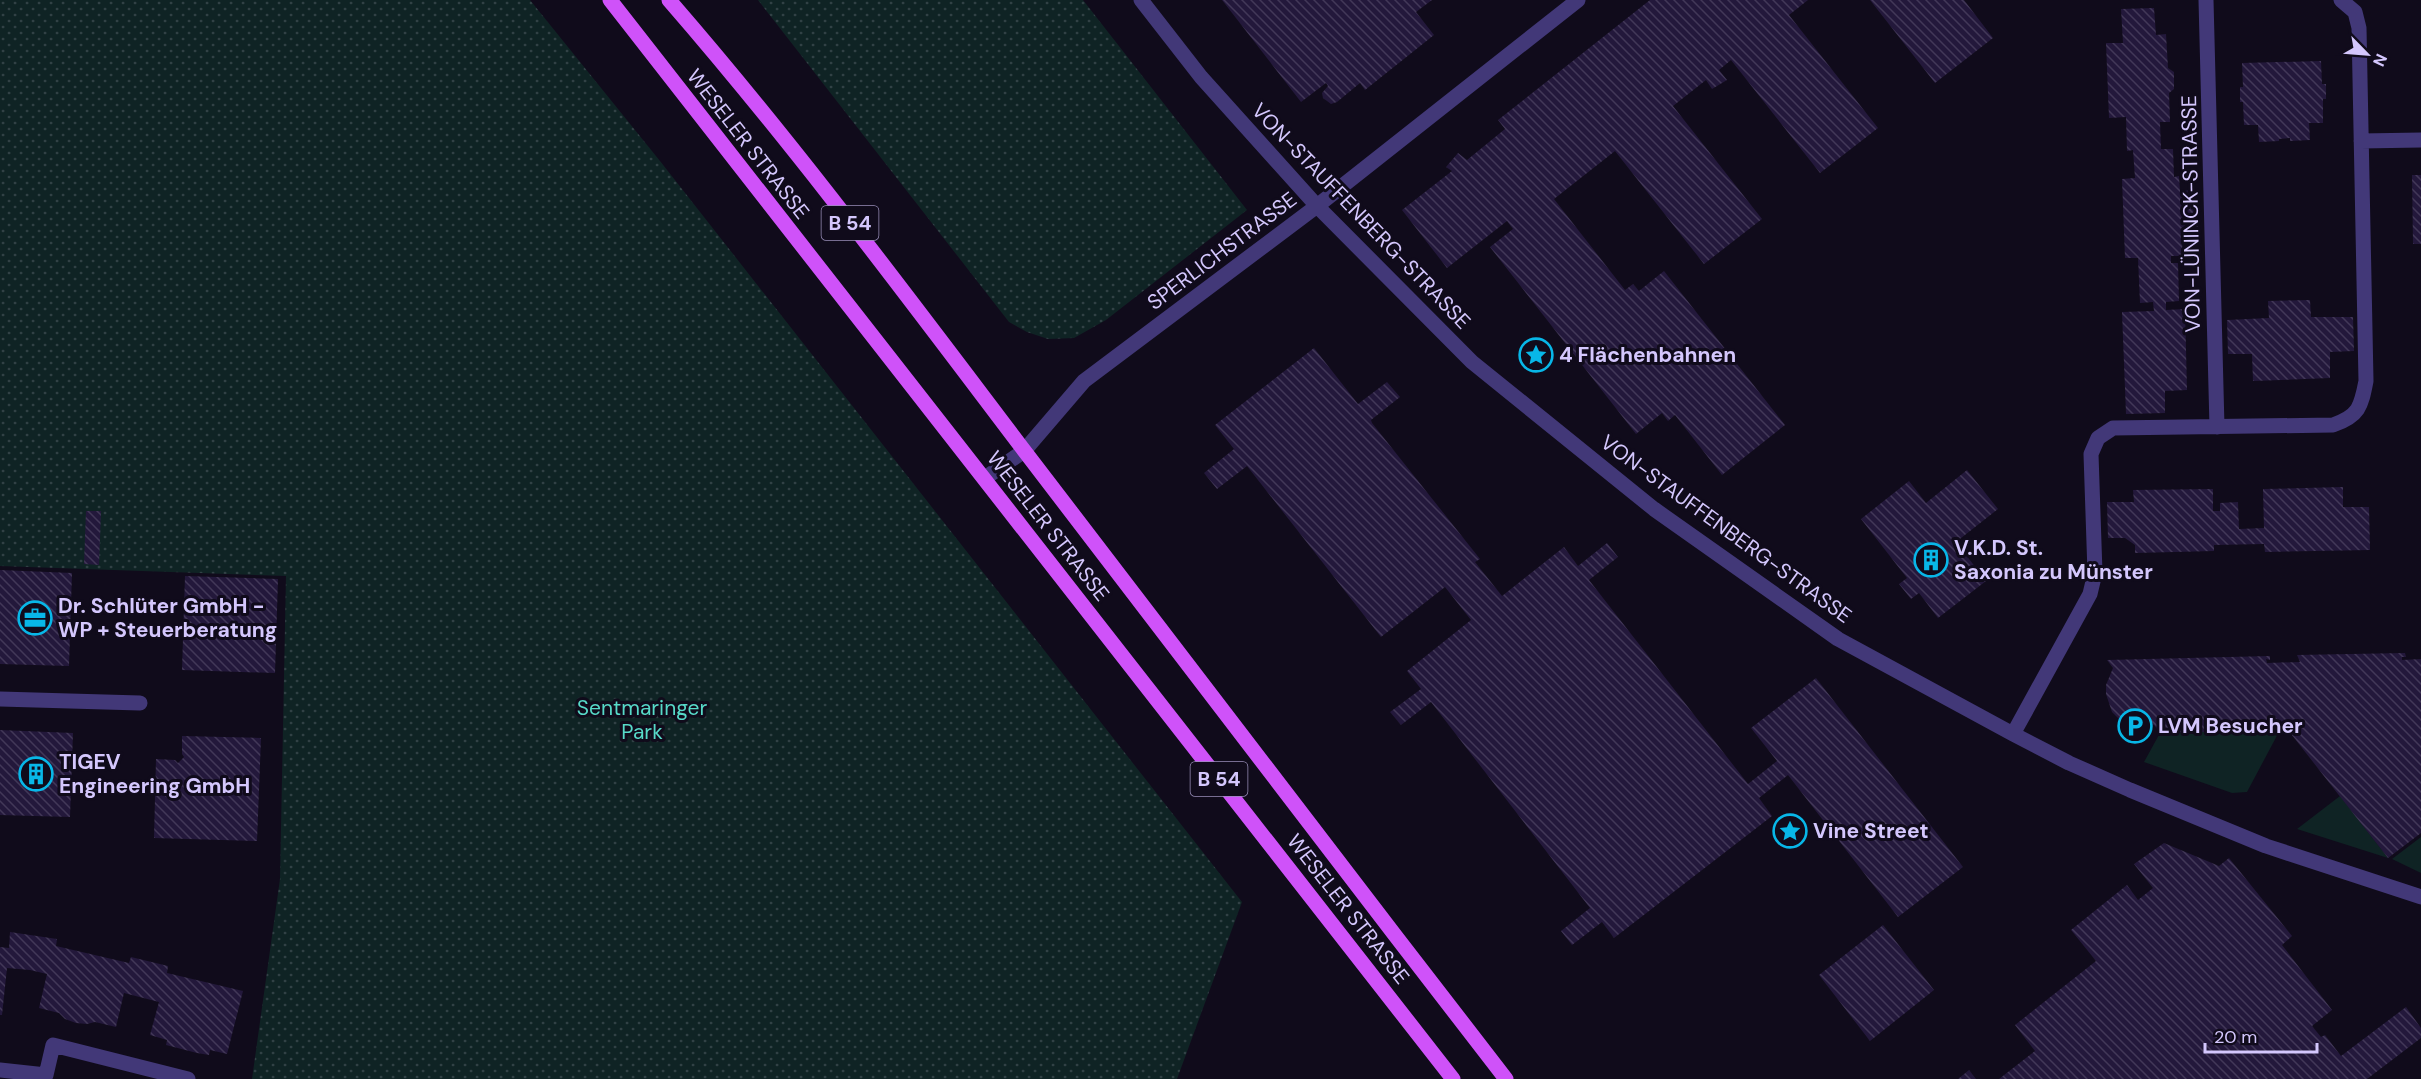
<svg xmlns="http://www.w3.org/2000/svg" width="2421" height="1079" font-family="'DM Sans',sans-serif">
<defs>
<pattern id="park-dots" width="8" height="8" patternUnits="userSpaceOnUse" patternTransform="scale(1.5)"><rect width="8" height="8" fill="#0f2324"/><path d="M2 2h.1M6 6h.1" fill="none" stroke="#314145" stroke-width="1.8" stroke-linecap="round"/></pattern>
<pattern id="building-back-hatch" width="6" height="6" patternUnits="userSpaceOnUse" patternTransform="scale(1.5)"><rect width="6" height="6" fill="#23183b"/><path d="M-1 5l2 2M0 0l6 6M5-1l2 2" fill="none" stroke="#423858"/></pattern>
</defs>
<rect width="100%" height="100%" fill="#100b1b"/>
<!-- grass -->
<path fill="#0f2324" d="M2280 730 2247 792 2232 793 2144 762 2160 733Z
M2340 796 2388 858 2297 829Z
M2421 837V873L2392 859Z"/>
<!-- park -->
<path fill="url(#park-dots)" d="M0 0H530L660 161 1242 902 1177 1079H252L280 879 286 576 0 566Z
M758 0H1083L1247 210 1106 320 1074 338 1048 339 1027 332 1009 322Z"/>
<!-- building -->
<path fill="url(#building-back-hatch)" d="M1222 0H1432L1416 12 1434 35 1365 90 1360 83 1337 102 1331 104 1323 98 1322 93 1328 86 1326 83 1301 102Z
M1650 0H1808L1789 15 1878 128 1820 173 1731 60 1719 70 1727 80 1712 89 1706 80 1673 106 1762 219 1704 264 1615 151 1554 199 1625 290 1633 284 1639 291 1664 271 1785 425 1722 475 1675 415 1668 421 1662 413 1636 434 1490 247 1513 229 1507 221 1447 268 1402 210 1452 171 1446 167 1458 153 1467 160 1505 129 1498 120Z
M1870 0H1964L1993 38 1935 83Z
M2154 8 2156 35 2166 34 2168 68 2174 72V89L2169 93 2170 122H2160L2161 149H2173L2174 177 2179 176 2180 191 2196 190 2198 241H2182L2183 256H2171V263H2178L2179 301 2166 302V310L2185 309 2187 390 2165 391V413L2126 414 2122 312 2154 311 2153 302 2140 303 2138 258H2125L2122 179 2135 178 2133 150 2127 151 2126 117 2109 118 2106 43H2123L2121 9Z
M2321 61 2322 84H2326V99H2323V123H2309L2310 140 2290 141V138L2279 139V141L2259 142 2258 125H2244L2243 102H2240V87H2243L2242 63Z
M2412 175H2421V244H2413Z
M2310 300 2311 317H2353L2354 351 2330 352V378L2253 381 2252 354H2228L2227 320 2269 318 2268 301Z
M1314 348 1358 404 1387 382 1400 397 1371 420 1372 423 1480 559 1475 562 1502 596 1564 547 1578 566 1607 543 1618 557 1589 580 1748 784 1777 761 1751 728 1816 678 1963 867 1898 917 1788 775 1759 798 1772 816 1614 938 1602 922 1572 945 1561 931 1590 908 1431 702 1401 725 1390 712 1421 689 1407 671 1471 620 1445 587 1381 637 1247 466 1217 489 1204 473 1234 449 1215 425Z
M1967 470 1998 509 1956 542 1986 581 1938 618 1919 593 1911 599 1899 584 1907 578 1861 519 1909 481 1926 503Z
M2343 487V507H2369L2370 550 2265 552 2264 544 2214 545V551L2135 553V545L2125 538H2108L2107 502H2134L2133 490 2213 489V511H2220V503L2238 502 2239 529 2264 528 2263 489Z
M86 511H101L99 565 84 564Z
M0 570 72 573 69 666 0 664Z
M185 576 278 579 275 673 182 670Z
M2405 653 2406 657H2402V660L2421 659V833L2388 858 2288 730 2160 733 2154 725 2135 726 2119 719 2112 712 2106 694V685L2113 668 2107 660 2270 656V660L2266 659 2267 663 2300 662 2297 655Z
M0 730 73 733 70 817 0 815Z
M182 736 261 738 257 841 154 838 156 759 175 760 178 763 184 757 182 754Z
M2164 843 2219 866 2229 858 2292 936 2282 945 2332 1010 2312 1026 2321 1037 2325 1035 2341 1056 2406 1007 2421 1028V1038L2367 1079H1999L2035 1051 2015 1025 2096 961 2071 930 2127 885 2138 900 2153 888 2134 864Z
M1883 925 1934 990 1870 1041 1819 975Z
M10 932 57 939 56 946 129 963 131 957 168 966 167 973 243 991 227 1054 210 1050 209 1055 197 1053 166 1045 167 1040 150 1035 159 1002 124 993 116 1027 95 1022 87 1024 76 1023 65 1019 59 1013 39 1008 47 974 30 970 7 968 2 1015H0V947L9 948Z
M1969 1070 1976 1079H1958Z"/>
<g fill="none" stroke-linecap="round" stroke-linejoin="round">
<!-- street -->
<path stroke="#423878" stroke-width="15" d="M1141 0 1201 77 1317 206 1472 362 1654 509 1838 639 2013 734 2069 763 2130 790 2266 846 2421 897
M2206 0 2217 427
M2361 141 2421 140
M985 478 1024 451 1084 381 1317 206 1578 0
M0 699 140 703
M2013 734 2090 594 2095 573 2091 454 2098 438 2113 428 2333 425C2359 416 2361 407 2366 381L2359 28 2355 12 2341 0
M0 1070 46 1075 53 1045 188 1079"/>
<!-- primary -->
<path stroke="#cf52f9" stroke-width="15" d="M610 0C890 361 1173 718 1453 1079
M669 0C795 145 910 300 1026 453 1185 662 1345 871 1506 1079"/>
</g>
<!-- icons -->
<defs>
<symbol id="sight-ring" viewBox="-11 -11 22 22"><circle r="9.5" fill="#100b1b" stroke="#08b7e8" stroke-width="1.5"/><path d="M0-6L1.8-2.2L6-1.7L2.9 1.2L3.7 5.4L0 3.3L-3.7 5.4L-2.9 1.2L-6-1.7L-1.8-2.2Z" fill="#08b7e8"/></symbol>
<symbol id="building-ring" viewBox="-11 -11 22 22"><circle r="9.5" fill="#100b1b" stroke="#08b7e8" stroke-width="1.5"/><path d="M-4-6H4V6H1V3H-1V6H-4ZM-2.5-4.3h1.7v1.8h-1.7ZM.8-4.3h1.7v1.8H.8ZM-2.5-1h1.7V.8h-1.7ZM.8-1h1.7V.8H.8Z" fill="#08b7e8"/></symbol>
<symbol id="office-ring" viewBox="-11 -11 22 22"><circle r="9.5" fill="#100b1b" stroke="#08b7e8" stroke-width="1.5"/><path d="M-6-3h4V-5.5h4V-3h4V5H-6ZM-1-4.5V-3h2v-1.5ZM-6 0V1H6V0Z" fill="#08b7e8"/></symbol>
<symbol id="parking-ring" viewBox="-11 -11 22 22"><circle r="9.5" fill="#100b1b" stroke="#08b7e8" stroke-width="1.5"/><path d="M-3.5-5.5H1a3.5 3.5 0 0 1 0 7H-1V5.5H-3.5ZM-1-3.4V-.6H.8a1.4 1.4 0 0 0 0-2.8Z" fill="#08b7e8"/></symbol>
</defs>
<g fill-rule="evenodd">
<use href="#sight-ring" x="1517" y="336" width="38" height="38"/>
<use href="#building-ring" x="1912" y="541" width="38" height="38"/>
<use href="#office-ring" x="16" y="599" width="38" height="38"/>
<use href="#parking-ring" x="2116" y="707" width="38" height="38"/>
<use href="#building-ring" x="17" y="755" width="38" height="38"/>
<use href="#sight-ring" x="1771" y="812" width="38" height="38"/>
</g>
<g text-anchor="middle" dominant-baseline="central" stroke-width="6" stroke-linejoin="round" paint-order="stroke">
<!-- shield labels -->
<g fill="#100b1b" stroke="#998fb9" stroke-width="1.5">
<rect x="821.5" y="206" width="57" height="34" rx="4.5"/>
<rect x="1190.5" y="762" width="57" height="34" rx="4.5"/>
</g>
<g font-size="20" font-weight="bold" fill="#d4c7fd">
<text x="850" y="223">B 54</text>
<text x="1219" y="779">B 54</text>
</g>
<!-- street labels -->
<g font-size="21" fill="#d4c7fd" stroke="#100b1b">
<text transform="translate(748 144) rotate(52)">WESELER STRASSE</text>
<text transform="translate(2191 214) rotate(-91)">VON-LÜNINCK-STRASSE</text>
<text transform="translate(1361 216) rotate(46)">VON-STAUFFENBERG-STRASSE</text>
<text transform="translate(1222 251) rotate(-37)">SPERLICHSTRASSE</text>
<text transform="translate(1048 526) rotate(52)">WESELER STRASSE</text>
<text transform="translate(1726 529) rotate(36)">VON-STAUFFENBERG-STRASSE</text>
<text transform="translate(1348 909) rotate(52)">WESELER STRASSE</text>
</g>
<!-- poi labels -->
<g font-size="21" font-weight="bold" fill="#d4c7fd" stroke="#100b1b" text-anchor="start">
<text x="1559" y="355">4 Flächenbahnen</text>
<text x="1954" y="548">V.K.D. St.<tspan x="1954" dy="24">Saxonia zu Münster</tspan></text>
<text x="58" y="606">Dr. Schlüter GmbH -<tspan x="58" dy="24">WP + Steuerberatung</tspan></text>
<text x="2158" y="726">LVM Besucher</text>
<text x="59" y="762">TIGEV<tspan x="59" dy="24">Engineering GmbH</tspan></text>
<text x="1813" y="831">Vine Street</text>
</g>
<!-- park labels -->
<g font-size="21" fill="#57d9c8" stroke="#100b1b">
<text x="642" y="708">Sentmaringer<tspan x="642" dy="24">Park</tspan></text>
</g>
</g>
<!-- north arrow -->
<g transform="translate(2367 54) rotate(115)" stroke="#100b1b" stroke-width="4.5" paint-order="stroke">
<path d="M0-4.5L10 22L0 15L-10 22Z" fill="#d4c7fd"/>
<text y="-9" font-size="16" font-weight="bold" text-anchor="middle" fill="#d4c7fd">N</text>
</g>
<!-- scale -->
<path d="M2205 1043v9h112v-9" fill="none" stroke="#d4c7fd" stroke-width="3"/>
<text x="2214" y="1043" font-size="18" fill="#d4c7fd" stroke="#100b1b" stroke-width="4.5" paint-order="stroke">20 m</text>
</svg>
